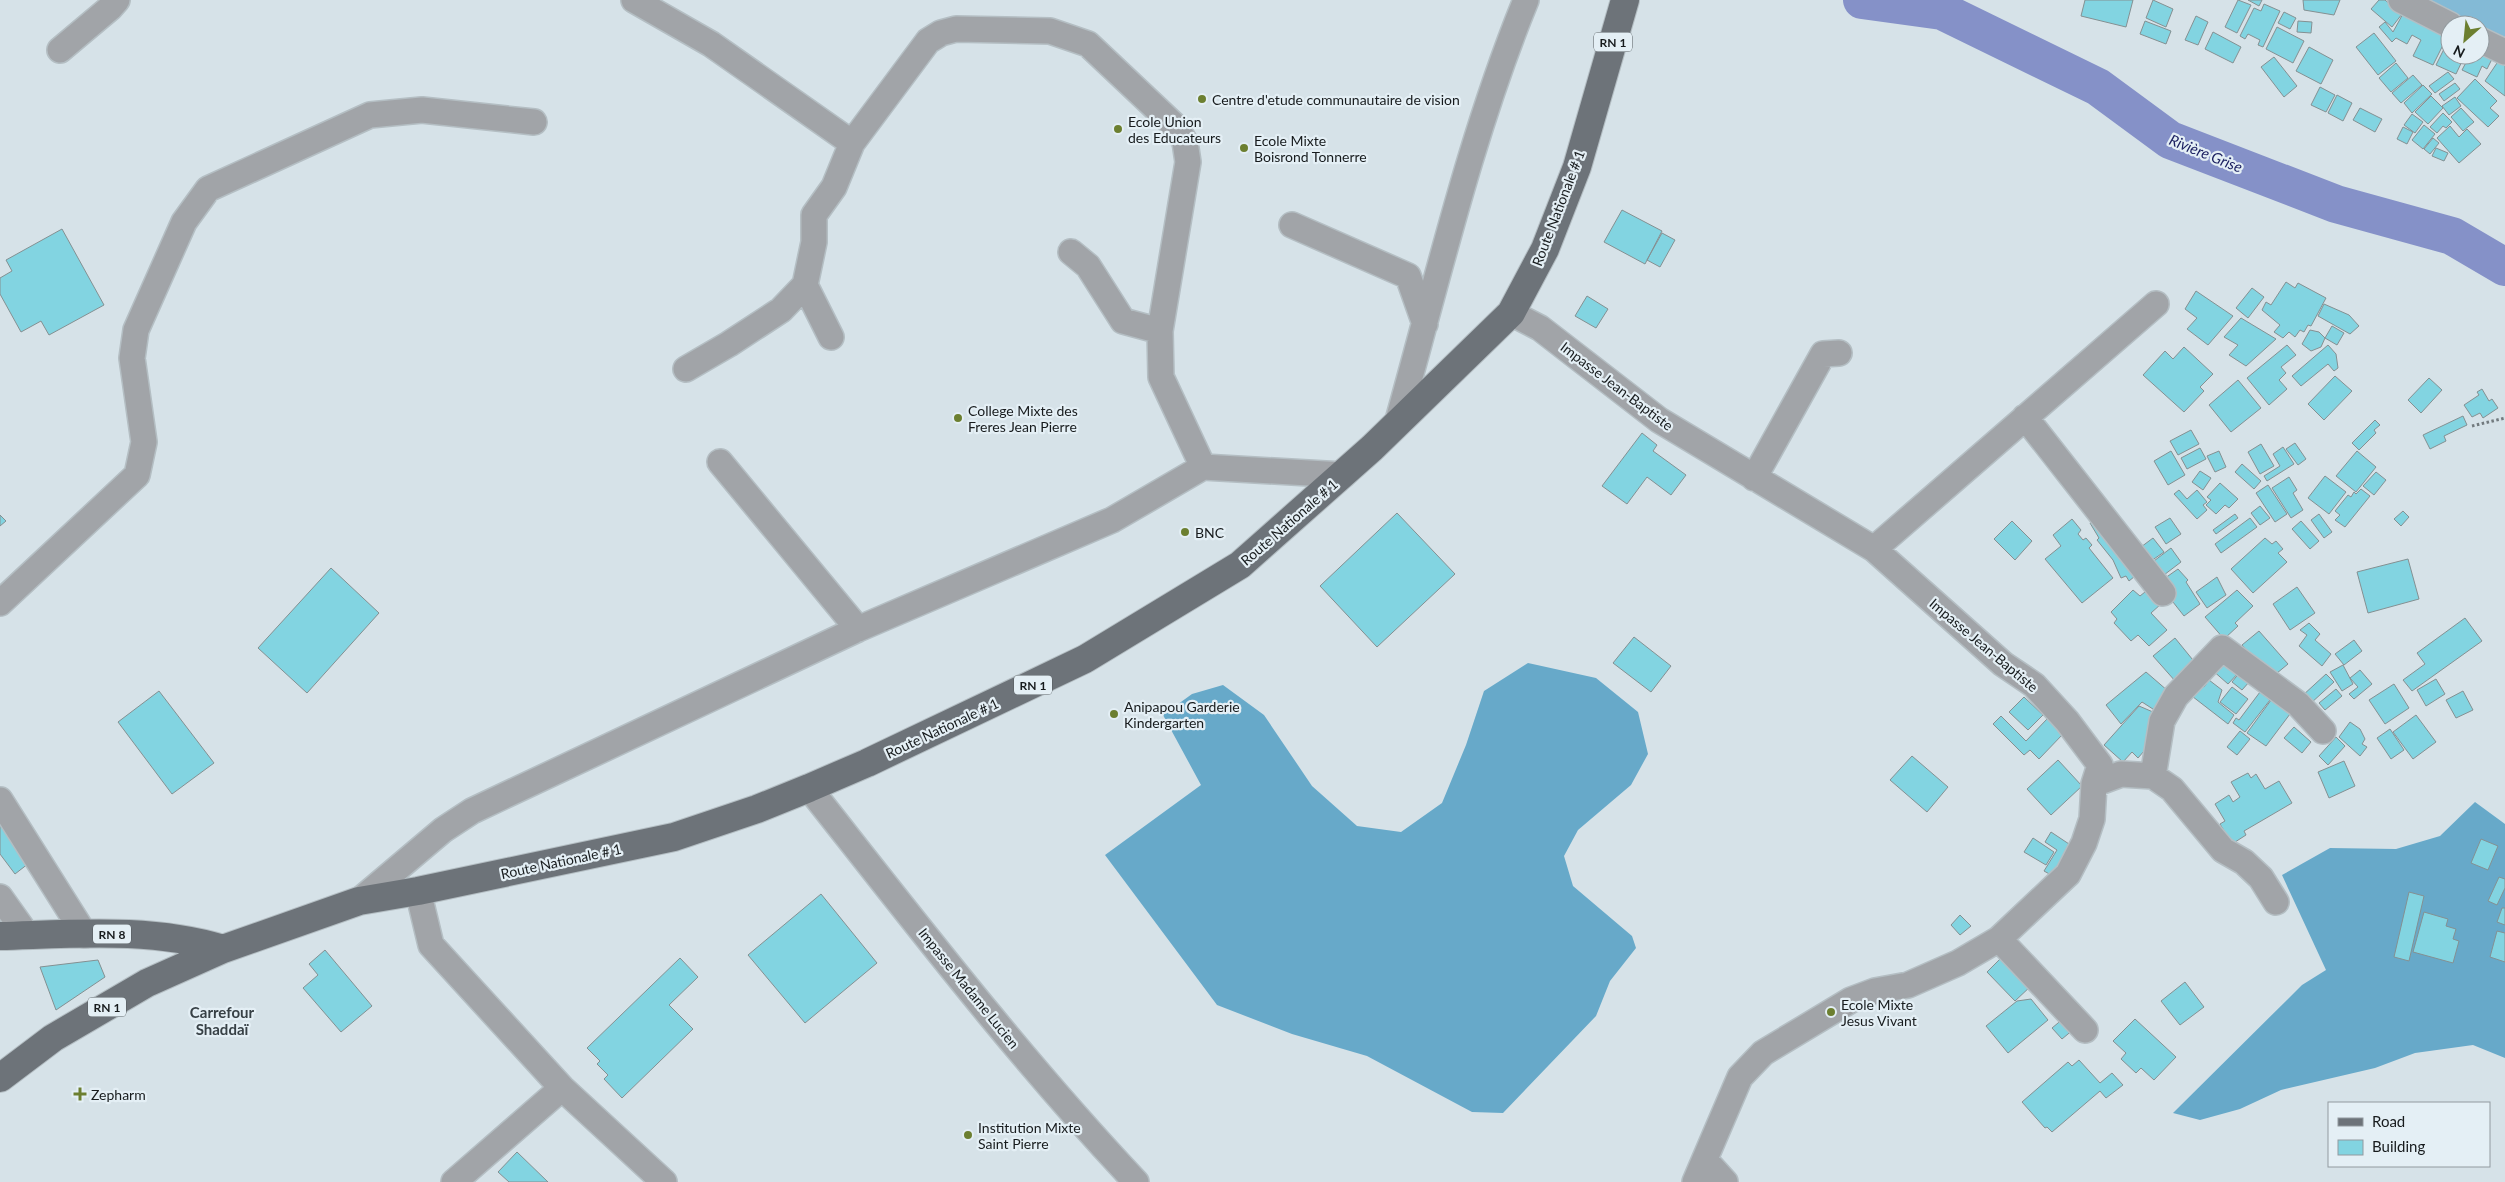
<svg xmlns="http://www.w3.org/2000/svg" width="2505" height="1182" font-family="Lato,sans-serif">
<rect width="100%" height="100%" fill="#d6e2e8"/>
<!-- green -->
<path fill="#83bad6" d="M2416 0H2505V37Z"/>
<!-- forest -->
<path fill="#67a9c9" d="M1528 663 1596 678 1638 712 1648 754 1631 785 1578 830 1564 856 1573 886 1632 936 1636 948 1610 981 1596 1016 1503 1113 1472 1112 1367 1056 1292 1034 1217 1005 1105 855 1201 785 1163 715 1192 694 1223 685 1264 715 1312 786 1357 826 1401 832 1442 803 1466 745 1484 691Z
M2475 802 2505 824V1058L2473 1045 2415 1053 2375 1068 2281 1090 2240 1109 2200 1120 2173 1113 2302 985 2326 970 2282 875 2330 848 2396 849 2440 836Z"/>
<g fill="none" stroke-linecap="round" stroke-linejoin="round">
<!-- river -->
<path stroke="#8591c8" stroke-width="38" d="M1862 0 1942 11 2098 87 2170 140 2336 204 2452 236 2505 267"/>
</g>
<!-- building -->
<path fill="#82d4e1" stroke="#849092" d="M2085 0H2133L2126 27 2081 16Z
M2153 0 2173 9 2166 27 2146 18Z
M2238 0 2251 5 2237 33 2225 27Z
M2248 0H2262L2259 6Z
M2303 0H2340L2334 15 2304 10Z
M2379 0H2385L2402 14 2392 27 2371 9Z
M2264 4 2280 11 2263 47 2258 45 2260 40 2248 34 2245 39 2240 36 2254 8 2261 11Z
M2405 10 2449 33 2433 65 2413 56 2421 40 2412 35 2407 44 2396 38 2392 42 2379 27 2385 22 2393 32Z
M2284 12 2296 18 2290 29 2278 23Z
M2196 16 2208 22 2198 45 2185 40Z
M2145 21 2171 31 2166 44 2140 34Z
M2298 21 2312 22 2311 33 2297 32Z
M2277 27 2304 41 2293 63 2266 49Z
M2213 32 2241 47 2233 63 2205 49Z
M2374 33 2396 61 2378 75 2356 47Z
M2450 37V55H2465L2456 74 2436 65Z
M2480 46 2495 53 2487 69 2482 66 2477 77 2462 70 2470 55H2480Z
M2309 47 2333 60 2321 84 2296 71Z
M2274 57 2297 86 2284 97 2261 67Z
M2501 57 2505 60V96L2485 81Z
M2396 63 2408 78 2391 92 2379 78Z
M2448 72 2454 79 2435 93 2429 86Z
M2413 75 2422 85 2401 103 2392 93Z
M2475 79 2497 101 2490 108 2499 116 2488 127 2457 98Z
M2455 83 2460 89 2444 101 2439 94Z
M2423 85 2432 94 2412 113 2404 103Z
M2320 87 2335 95 2326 112 2311 105Z
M2337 95 2352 103 2343 121 2328 113Z
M2431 96 2443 108 2428 124 2415 112Z
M2455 97 2461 106 2449 115 2442 106Z
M2360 108 2382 119 2375 132 2353 120Z
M2461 108 2474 122 2463 131 2451 117Z
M2443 113 2452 122 2446 128 2443 126 2437 133 2430 127Z
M2412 114 2423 122 2415 133 2404 125Z
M2424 125 2435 134 2423 149 2412 140Z
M2450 126 2459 137 2467 129 2481 144 2459 163 2437 138Z
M2403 127 2413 132 2407 144 2397 139Z
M2433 138 2439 143 2430 154 2424 149Z
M2436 148 2448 153 2444 161 2432 156Z
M1622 210 1662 231 1645 264 1604 242Z
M62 229 104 305 49 335 41 321 21 332 0 294V278L12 271 6 260Z
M1662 233 1675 240 1660 267 1647 260Z
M2286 282 2295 288 2298 283 2326 298 2311 326 2308 325 2304 332 2300 330 2295 337 2289 332 2283 338 2274 332 2280 325 2262 310 2266 302 2271 305Z
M2252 288 2264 297 2248 318 2236 308Z
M2196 291 2233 316 2208 345 2187 329 2197 318 2185 309Z
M1587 296 1608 309 1596 328 1575 316Z
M2324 304 2349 315 2359 326 2350 334 2318 316Z
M2241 318 2276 339 2246 366 2229 355 2238 345 2224 337Z
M2332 326 2344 333 2337 345 2325 338Z
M2310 330 2319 332 2325 338 2321 347 2311 351 2302 344Z
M2287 345 2296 355 2281 367 2286 373 2279 380 2287 389 2269 405 2247 378Z
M2328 345 2336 354 2338 368 2334 371 2328 364 2301 386 2292 376Z
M2184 347 2213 374 2200 387 2204 391 2184 412 2143 375 2165 351 2173 359Z
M2335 376 2352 391 2324 420 2308 404Z
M2429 378 2442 390 2421 413 2408 400Z
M2238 380 2261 408 2231 432 2209 405Z
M2482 389 2489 401 2492 399 2498 408 2483 418 2480 413 2472 417 2464 405 2479 395 2477 392Z
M2463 416 2467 425 2444 436 2446 441 2430 449 2423 435Z
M2375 420 2380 425 2374 430 2376 433 2359 450 2352 443Z
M2191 430 2199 444 2178 455 2170 441Z
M1642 433 1657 445 1653 451 1686 475 1671 495 1647 477 1627 504 1602 486Z
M2295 443 2306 459 2298 465 2286 449Z
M2261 444 2274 466 2260 474 2248 452Z
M2283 447 2294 464 2267 481 2264 476 2280 466 2273 454Z
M2200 448 2206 459 2187 469 2181 458Z
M2171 451 2185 475 2168 485 2154 461Z
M2219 451 2226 467 2215 472 2207 456Z
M2357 451 2376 467 2356 492 2336 476Z
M2242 464 2261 481 2254 489 2235 472Z
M2200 471 2211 478 2203 490 2192 482Z
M2376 472 2386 480 2374 495 2363 486Z
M2325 476 2346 492 2329 514 2308 498Z
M2289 477 2297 490 2293 493 2303 510 2291 518 2272 488Z
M2220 483 2238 499 2229 508 2225 505 2216 514 2206 505 2211 500 2207 497Z
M2268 485 2287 514 2275 522 2256 493Z
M2361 489 2370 496 2345 527 2335 520 2340 515 2335 511 2348 495 2351 497 2354 492 2356 494Z
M2179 490 2187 499 2197 490 2207 502 2203 505 2207 510 2197 519 2174 494Z
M2260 506 2270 518 2260 525 2251 513Z
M2403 511 2409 517 2401 526 2394 519Z
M1397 513 1455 574 1377 647 1320 586Z
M2235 514 2238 518 2216 534 2213 530Z
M2319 514 2332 532 2324 538 2311 520Z
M0 515 6 521 0 526Z
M2170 518 2181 534 2166 544 2155 527Z
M2250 518 2257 527 2221 553 2215 544Z
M2072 519 2081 530 2078 534 2083 540 2086 538 2092 545 2089 548 2113 578 2082 603 2045 559 2061 546 2053 535Z
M2096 519 2140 572 2129 581 2126 576 2121 578 2113 560 2097 540 2099 538 2090 523Z
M2012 521 2032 541 2015 560 1994 539Z
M2301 521 2319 541 2310 549 2292 529Z
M2153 538 2164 552 2151 561 2141 547Z
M2265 538 2272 544 2276 541 2283 549 2278 553 2287 562 2253 593 2231 569Z
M2171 548 2181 562 2160 578 2150 564Z
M2408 559 2419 599 2368 613 2357 572Z
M331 568 379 613 307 693 258 648Z
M2178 569 2188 580 2186 582 2200 604 2184 616 2158 583Z
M2217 577 2226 595 2207 608 2196 592Z
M2297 587 2315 613 2290 630 2273 604Z
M2133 590 2140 596 2145 592 2161 604 2151 613 2167 630 2149 646 2138 635 2131 641 2114 623 2117 619 2111 612Z
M2237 590 2253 606 2235 623 2238 626 2224 639 2205 617Z
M2465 618 2482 641 2412 691 2403 680 2425 664 2417 653Z
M2309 623 2320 634 2315 640 2331 654 2322 666 2299 646 2307 635 2300 630Z
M2259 631 2288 664 2271 678 2242 645Z
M1634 637 1671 666 1651 692 1613 663Z
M2175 638 2197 665 2176 682 2153 656Z
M2354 640 2362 651 2344 665 2335 654Z
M2223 656 2240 671 2228 684 2211 669Z
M2343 665 2353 684 2342 691 2330 672Z
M2360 670 2372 684 2354 699 2349 694 2358 687 2350 678Z
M2146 672 2168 691 2156 711 2142 702 2121 724 2106 705Z
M2240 672 2250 681 2242 690 2232 682Z
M2326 674 2334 682 2310 704 2302 696Z
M2436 679 2445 694 2426 706 2417 690Z
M2209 680 2222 690 2218 702 2234 715 2228 724 2188 693 2196 682 2204 687Z
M2394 684 2409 708 2385 724 2369 700Z
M2232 687 2248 699 2236 714 2220 702Z
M2336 689 2342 696 2325 710 2319 703Z
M159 691 214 763 172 794 118 722Z
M2463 691 2473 710 2456 718 2446 700Z
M2260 692 2270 700 2245 732 2233 723 2236 718 2239 720Z
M2274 696 2293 710 2266 746 2247 733Z
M2024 697 2043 715 2028 730 2009 712Z
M2139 706 2160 715 2150 744 2138 758 2132 752 2123 762 2104 745Z
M2416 715 2436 742 2413 759 2393 732Z
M2001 716 2026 741 2047 719 2063 734 2039 759 2030 750 2024 755 1993 724Z
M2350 722 2360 729 2365 739 2362 744 2367 747 2360 756 2339 737Z
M2294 727 2311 742 2302 753 2284 738Z
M2390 729 2404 750 2391 759 2377 738Z
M2240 731 2250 739 2237 755 2227 747Z
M2336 737 2345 746 2328 765 2319 756Z
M1912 756 1948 787 1927 812 1890 780Z
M2058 760 2082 786 2051 815 2027 789Z
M2344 761 2355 786 2329 798 2318 772Z
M2248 773 2251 778 2256 774 2265 789 2279 781 2292 803 2244 831 2246 835 2232 844 2220 824 2225 821 2215 804 2229 795 2233 802 2240 797 2231 782Z
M0 817 33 860 15 874 0 854Z
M2051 832 2072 846 2053 876 2044 871 2057 850 2045 842Z
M2033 838 2054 852 2046 865 2024 852Z
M2481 839 2498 846 2488 870 2471 863Z
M2499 877 2505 879V888L2497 905 2488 901Z
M2409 892 2424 896 2409 961 2394 957Z
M821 894 877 963 805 1023 748 955Z
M2502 908H2505V925L2497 922Z
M2424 912 2448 919 2446 926 2456 929 2453 939 2459 941 2453 963 2413 952Z
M1960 915 1971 926 1960 935 1951 925Z
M2497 931 2505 933V962L2490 957Z
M325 950 372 1006 341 1032 303 988 318 975 309 964Z
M2003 956 2032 985 2015 1001 1987 972Z
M680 958 698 977 669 1005 693 1029 622 1098 604 1079 608 1075 597 1064 600 1061 587 1048Z
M98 960 105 977 56 1010 40 967Z
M2185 982 2204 1007 2180 1025 2161 1001Z
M2031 999 2048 1020 2008 1053 1986 1026 2017 1001Z
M2064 1018 2074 1029 2062 1039 2052 1028Z
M2135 1019 2176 1057 2154 1080 2141 1068 2136 1073 2121 1059 2126 1053 2113 1041Z
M2079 1060 2100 1083 2112 1073 2123 1085 2106 1098 2100 1091 2052 1132 2047 1127 2045 1128 2022 1102 2068 1062 2072 1066Z
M517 1152 548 1182H509L498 1172Z"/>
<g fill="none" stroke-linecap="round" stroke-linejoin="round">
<defs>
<path id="minor" d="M634 0 711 44 852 143 928 41 941 33 956 29 1050 31 1088 44 1176 127 1185 142 1188 162 1160 331 1161 377 1203 467
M2401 0 2450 25
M2480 40 2505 52
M60 50 110 8 117 0
M1292 225 1408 276 1425 324
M1071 252 1088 266 1123 321 1160 331
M1511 313 1540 328 1659 420 1874 549 2003 664 2034 685 2067 721 2100 765 2094 784 2092 819 2084 843 2068 874 1999 939 1958 963 1908 985 1875 991 1851 1000 1763 1053 1740 1077 1695 1182
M831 337 805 285 814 242V215L834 187 852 143
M686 369 729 344 781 310 805 285
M2025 417 2163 593
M1397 424C1437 282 1470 137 1526 0
M720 462 858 629
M1754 478 1823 354 1839 353
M1874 549 2156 304
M0 603 137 475 144 442 132 358 136 330 184 222 208 189 370 115 422 110 534 122
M2153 776 2162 721 2176 696 2222 648 2298 704 2323 731
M2094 784 2121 774 2153 776 2172 789 2223 850 2244 862 2261 878 2276 902
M809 788C914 921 1019 1058 1136 1182
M0 800 85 935
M418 891 431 945 562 1088 664 1182
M0 897 27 935
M359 901 443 830 472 811 858 629 1112 520 1203 467 1343 475
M1999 939 2085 1030
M1705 1160 1725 1182
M454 1182 562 1088"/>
<path id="major" d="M0 936C74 934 151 927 223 949
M0 1078 53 1038 147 983 223 949 359 901 418 891 674 837 757 809 809 788 867 763 1085 659 1240 565 1372 448 1511 313 1545 249 1577 167 1625 0"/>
</defs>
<!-- minor casing -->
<use href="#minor" stroke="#b4bec3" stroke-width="28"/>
<!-- major casing -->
<use href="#major" stroke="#b4bec3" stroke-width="30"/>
<!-- path -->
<path stroke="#727a7e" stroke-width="3" stroke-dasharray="2.5 2.5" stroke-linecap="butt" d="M2472 426 2505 418"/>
<!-- minor -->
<use href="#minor" stroke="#a1a4a8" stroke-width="25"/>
<!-- major -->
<use href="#major" stroke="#6d7379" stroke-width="28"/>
</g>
<!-- markers -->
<g fill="#6c7f30" stroke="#e4eff5" stroke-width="2">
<circle cx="1202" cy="99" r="5"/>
<circle cx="1118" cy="129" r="5"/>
<circle cx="1244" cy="148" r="5"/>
<circle cx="958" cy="418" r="5"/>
<circle cx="1185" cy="532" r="5"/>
<circle cx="1114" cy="714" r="5"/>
<circle cx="1831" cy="1012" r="5"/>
<path d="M77.5 1086.5h5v5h5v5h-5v5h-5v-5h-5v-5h5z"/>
<circle cx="968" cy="1135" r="5"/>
</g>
<g text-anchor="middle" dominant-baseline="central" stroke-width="4.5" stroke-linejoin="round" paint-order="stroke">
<!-- shield labels -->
<g fill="#e4eff5" stroke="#545b5e" stroke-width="1">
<rect x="1594" y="32.5" width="38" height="19" rx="4"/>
<rect x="1014" y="675.5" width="38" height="19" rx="4"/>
<rect x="93" y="924.5" width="38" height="19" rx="4"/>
<rect x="88" y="997.5" width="38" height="19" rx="4"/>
</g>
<g font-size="12" font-weight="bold" fill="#171b1d">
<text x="1613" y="42">RN 1</text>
<text x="1033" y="685">RN 1</text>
<text x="112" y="934">RN 8</text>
<text x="107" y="1007">RN 1</text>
</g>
<!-- poi labels -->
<g font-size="14" fill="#171b1d" stroke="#e4eff5" text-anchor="start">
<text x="1212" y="99">Centre d'etude communautaire de vision</text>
<text x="1128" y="121">Ecole Union<tspan x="1128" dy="16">des Educateurs</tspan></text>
<text x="1254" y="140">Ecole Mixte<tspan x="1254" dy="16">Boisrond Tonnerre</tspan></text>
<text x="968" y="410">College Mixte des<tspan x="968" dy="16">Freres Jean Pierre</tspan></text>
<text x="1195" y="532">BNC</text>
<text x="1124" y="706">Anipapou Garderie<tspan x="1124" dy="16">Kindergarten</tspan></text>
<text x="1841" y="1004">Ecole Mixte<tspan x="1841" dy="16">Jesus Vivant</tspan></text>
<text x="91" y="1094">Zepharm</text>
<text x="978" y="1127">Institution Mixte<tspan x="978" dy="16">Saint Pierre</tspan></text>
</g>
<!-- street labels -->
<g font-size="14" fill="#171b1d" stroke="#e4eff5">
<text transform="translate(1558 208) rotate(-69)">Route Nationale # 1</text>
<text transform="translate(1617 386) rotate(37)">Impasse Jean-Baptiste</text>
<text transform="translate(1289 522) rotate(-41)">Route Nationale # 1</text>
<text transform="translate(1984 645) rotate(40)">Impasse Jean-Baptiste</text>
<text transform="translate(942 728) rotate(-25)">Route Nationale # 1</text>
<text transform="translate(561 861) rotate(-12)">Route Nationale # 1</text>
<text transform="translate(969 988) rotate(51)">Impasse Madame Lucien</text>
</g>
<!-- water labels -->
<g font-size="15" font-style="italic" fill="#1c2161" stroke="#e4eff5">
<text transform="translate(2206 153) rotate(22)">Rivière Grise</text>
</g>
<!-- neighbourhood labels -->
<g font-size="15" font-weight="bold" fill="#384146" stroke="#e4eff5">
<text x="222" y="1012">Carrefour<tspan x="222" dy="17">Shaddaï</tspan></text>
</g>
</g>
<!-- legend -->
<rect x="2328" y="1102" width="162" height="65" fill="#e4eff5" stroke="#929a9f"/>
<rect x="2338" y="1118" width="25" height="8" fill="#6d7379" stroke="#929a9f"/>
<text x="2372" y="1127" font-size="15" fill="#171b1d">Road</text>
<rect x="2338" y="1140" width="25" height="15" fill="#82d4e1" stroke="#929a9f"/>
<text x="2372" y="1152" font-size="15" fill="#171b1d">Building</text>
<!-- north arrow -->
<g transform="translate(2465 40) rotate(207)"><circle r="24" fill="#e4eff5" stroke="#929a9f"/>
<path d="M0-4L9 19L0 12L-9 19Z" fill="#6c7f30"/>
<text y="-8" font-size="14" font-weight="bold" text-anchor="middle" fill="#171b1d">N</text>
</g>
</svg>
